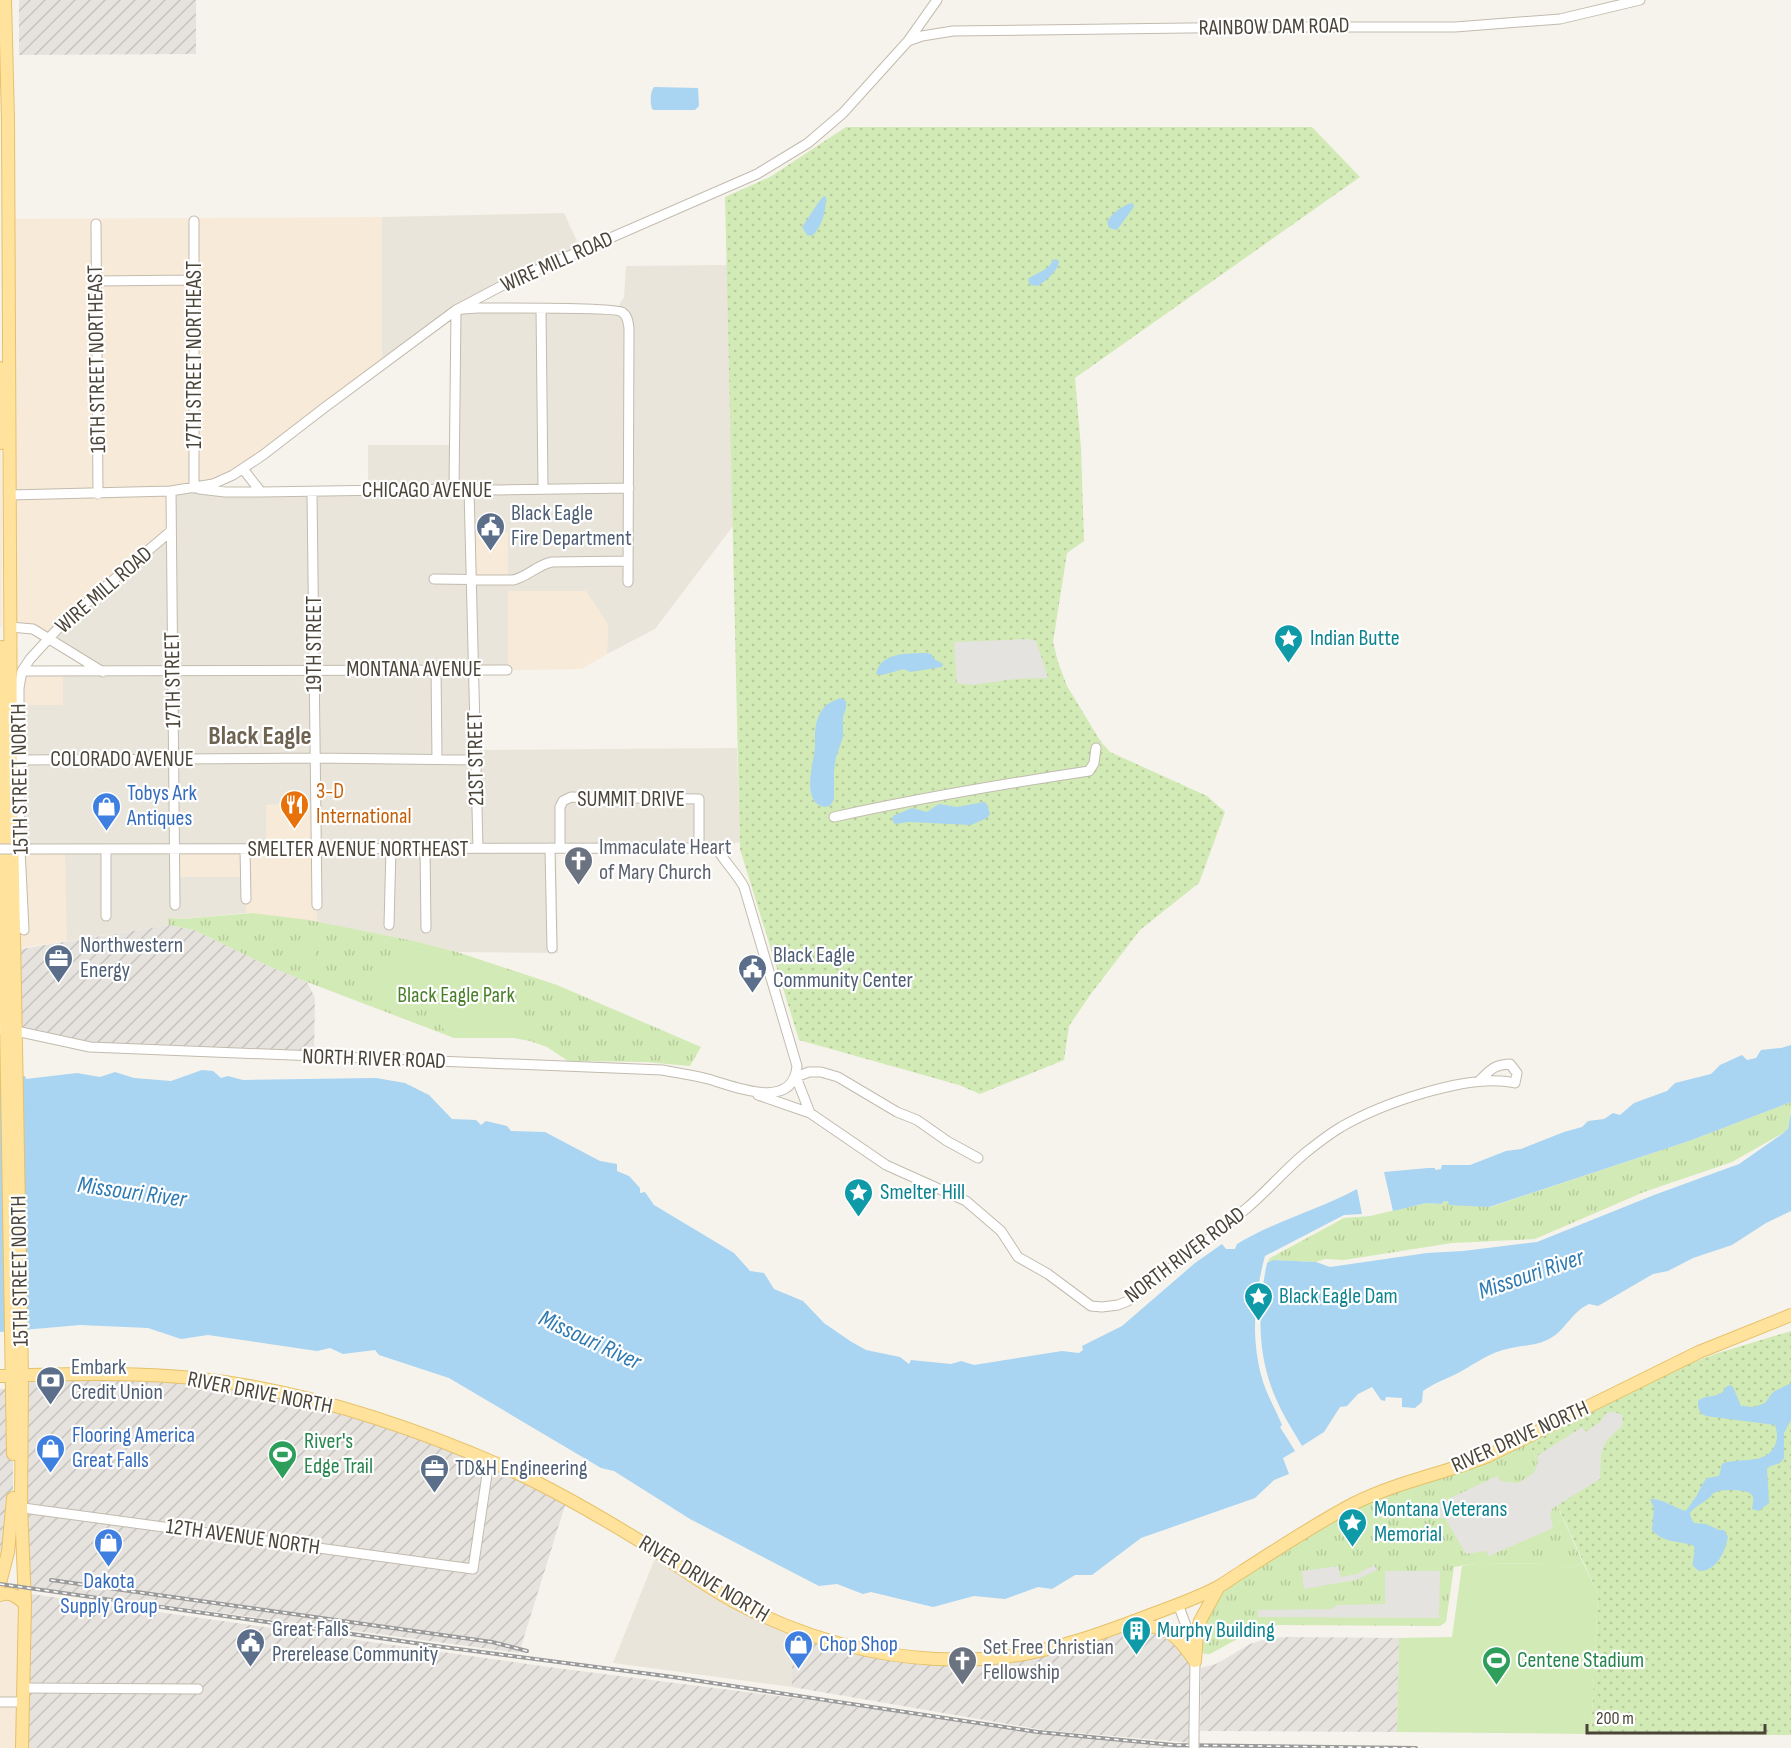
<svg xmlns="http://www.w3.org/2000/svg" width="1791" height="1748" font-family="'Sofia Sans Condensed',sans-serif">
<defs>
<pattern id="industrial-furrows" width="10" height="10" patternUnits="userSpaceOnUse" patternTransform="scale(1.5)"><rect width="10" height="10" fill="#e6e2dd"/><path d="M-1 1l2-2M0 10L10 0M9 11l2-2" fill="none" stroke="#c7c3be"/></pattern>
<pattern id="grass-dots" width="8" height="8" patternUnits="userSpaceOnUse" patternTransform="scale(1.5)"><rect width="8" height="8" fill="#d2eab5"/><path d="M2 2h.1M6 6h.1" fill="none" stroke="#b6ca9c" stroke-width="1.8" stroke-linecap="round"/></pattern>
<pattern id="park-tufts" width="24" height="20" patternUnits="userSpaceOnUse" patternTransform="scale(1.5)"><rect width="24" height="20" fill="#d2eab5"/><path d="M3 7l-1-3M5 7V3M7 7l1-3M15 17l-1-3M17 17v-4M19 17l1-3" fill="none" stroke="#b6ca9c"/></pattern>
</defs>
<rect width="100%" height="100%" fill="#f6f3ec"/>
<!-- residential -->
<path fill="#eae5da" d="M564 213 581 250 458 309H617L624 297 626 266 727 265 733 526 655 629 607 654 608 624 507 670H475L476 750 737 748 740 842 717 848H556L558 953 457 952 414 941 317 922 316 804 266 805 267 849 246 877V913L181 919 169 918V925L67 941 66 924 20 849 19 705H63V672H102L50 638 171 491 368 488V445H454L456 311 382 365V217Z
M657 1553 792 1629V1687L613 1663Z"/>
<!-- commercial -->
<path fill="#f7ead8" d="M382 217V365L223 479 171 491V531L50 638 10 627 8 219Z
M0 368 2 495V627H0Z
M470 531 508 532V580L471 579Z
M508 591H586L608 624 607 654 582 669 508 670Z
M22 671 63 672V705H19Z
M316 804 317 922 246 913 245 877H175V849H267L266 805Z
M15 849H65L67 941 21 948 16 938Z
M0 1584 24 1586 21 1748H0Z"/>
<!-- industrial -->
<path fill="url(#industrial-furrows)" d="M19 0H196V54L19 55Z
M169 925 194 930 262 963 307 982 315 998 314 1056 90 1047 20 1031 21 949Z
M122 1375 255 1387 411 1429 567 1499 519 1653 24 1586 22 1376Z
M0 1389H13V1507L0 1583Z
M24 1593 556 1668 951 1718 1038 1732 1194 1748H1238H21Z
M1123 1626 1161 1628 1195 1661 1194 1743 1043 1730 792 1687V1629L887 1654 1005 1656Z
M1286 1637 1399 1638 1397 1732 1200 1731 1201 1668 1216 1664 1250 1644 1269 1638Z"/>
<!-- grass -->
<path fill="url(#grass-dots)" d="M846 127H1312L1360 177 1075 378 1081 448 1084 541 1067 553 1053 642 1058 662 1067 686 1101 742 1110 752 1207 796 1225 812 1199 883 1140 930 1090 995 1069 1026 1064 1060 980 1094 959 1085 799 1040 740 849 725 197 770 177Z
M1791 1331V1735L1591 1734 1598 1594 1529 1443 1688 1364 1718 1353Z"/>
<!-- park -->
<path fill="url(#park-tufts)" d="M252 913 309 920 414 941 457 952 557 985 701 1047 690 1066 645 1062 568 1061 547 1047 530 1041 513 1038H454L307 982 262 963 194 930 169 925 168 918 182 919Z
M1791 1102C1791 1111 1791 1124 1785 1132L1732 1162 1644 1192 1535 1239 1452 1243 1344 1260 1325 1259 1316 1262 1273 1260 1267 1263 1270 1258 1344 1218 1370 1216 1426 1203 1442 1204V1202L1448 1201 1490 1207 1689 1141Z
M1529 1443 1583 1563 1568 1569 1553 1564 1476 1563 1454 1567 1446 1622 1440 1626 1278 1625 1260 1628 1241 1637 1210 1654H1205L1201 1652C1204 1622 1205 1611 1225 1588L1352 1510 1381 1495 1477 1467Z"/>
<!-- pitch -->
<path fill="#d2eab5" d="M299 939 317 942 313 964 295 961Z
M416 950H433L450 956 439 1008 432 1012 372 999C379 970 387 960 416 950Z
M457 959C483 963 497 977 511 998 516 1007 522 1014 524 1024L517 1035 447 1033 441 1026Z
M1476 1563 1553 1564 1568 1569 1583 1563 1598 1594 1591 1734 1397 1732 1399 1638 1452 1637 1462 1566Z"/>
<!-- parking -->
<path fill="#e5e3e0" d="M1030 639 1036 641 1048 678 1015 679 972 685 957 683 954 642Z
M1615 1412 1622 1415 1623 1422 1622 1426 1607 1440 1603 1448 1601 1455 1600 1479 1553 1508 1550 1513 1553 1528 1489 1556 1486 1551 1466 1554 1445 1518H1439L1434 1520 1429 1508 1497 1476 1500 1481 1518 1483 1534 1473 1539 1459 1537 1456 1582 1427 1585 1432 1600 1422 1606 1413Z
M1374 1565 1377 1570 1356 1580 1304 1589 1302 1571 1338 1566 1341 1577 1357 1574Z
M1385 1571H1440L1439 1618 1258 1617V1610L1332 1609 1337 1605 1385 1604Z"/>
<!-- water -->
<path fill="#a9d4f2" d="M654 87 698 88 699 106 695 110H654L652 109C650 102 650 92 654 87Z
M824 196 826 197C826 210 822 228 812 236L807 235 802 227C807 221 819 200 824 196Z
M1132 203 1134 206 1133 208 1117 230 1109 228 1107 222C1111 214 1123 205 1132 203Z
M1056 259 1059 261C1059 270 1046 281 1038 286L1030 285 1028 280 1029 278C1037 273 1049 270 1053 260Z
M921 653C928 653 932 652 934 659L943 664 942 667 910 672 904 669 882 675 876 674C881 653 903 654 921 653Z
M841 698 846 701V708L843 717V737L836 757 834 771V799L830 806 824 807C821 806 818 805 816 803 804 790 814 761 815 747 815 733 814 723 822 710 827 703 833 701 841 698Z
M984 802 986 803 990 814 987 818 971 825 909 822 895 824 892 820 893 816 912 808 927 812 939 804 957 807Z
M1791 1045V1102L1689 1141 1489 1207 1449 1205 1448 1201 1442 1202V1204L1426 1203 1393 1211 1384 1172 1428 1168H1435V1170L1441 1169 1442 1165H1470L1506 1151 1521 1149 1564 1132 1582 1127 1588 1121 1604 1119 1613 1113 1620 1115 1634 1103 1667 1091 1675 1083 1711 1074 1720 1065 1742 1055 1747 1060 1756 1058 1761 1050 1781 1048Z
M202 1070 213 1071 221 1078 228 1076 243 1080 376 1078 405 1083 429 1095 452 1119 476 1120 481 1125 486 1121 507 1126 511 1131 545 1132 600 1161 617 1164V1171L629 1176 640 1188V1193L645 1192 654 1205 734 1253 750 1271 764 1273 774 1289 803 1301 824 1323 850 1341 866 1350 900 1357 909 1364 911 1360 951 1364 961 1361 974 1365 1062 1351 1079 1353 1083 1350 1082 1346 1122 1326 1195 1263 1222 1244 1226 1249H1235L1237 1244C1275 1221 1318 1210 1357 1189L1362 1214 1344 1215 1265 1256C1253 1300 1250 1348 1266 1390 1271 1402 1277 1413 1282 1425L1280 1427 1295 1451 1283 1458 1289 1474 1274 1480 1255 1498 1141 1538 1092 1575H1075L1052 1589 1038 1587 1005 1599 974 1596 933 1607 871 1592 863 1594 837 1584 819 1586 690 1519 614 1471 601 1468 449 1378 379 1355 375 1350 343 1354 330 1348 317 1351 208 1335 181 1339 148 1328 80 1325 0 1332V1074L25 1076 26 1079 77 1073 100 1077 115 1072 134 1078 171 1081Z
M1791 1113V1211L1766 1223 1732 1245 1693 1258 1668 1271 1653 1274 1598 1306 1589 1304C1571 1312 1565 1332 1547 1340 1534 1346 1524 1345 1511 1348 1488 1352 1471 1367 1452 1376 1441 1381 1433 1384 1423 1391L1422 1402 1415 1408 1402 1407V1398L1386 1397 1385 1401 1381 1400 1372 1387 1358 1394 1347 1406 1340 1407 1324 1432 1302 1446C1294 1432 1284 1417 1277 1401 1257 1358 1257 1309 1267 1263L1273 1260 1316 1262 1330 1267 1427 1253 1463 1251 1537 1242 1654 1195 1739 1164 1785 1132 1788 1128Z
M1791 1383V1420L1784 1433V1458L1780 1463 1768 1467 1767 1469 1769 1503 1759 1511 1752 1509C1752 1505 1755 1500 1752 1495 1748 1489 1722 1489 1716 1492 1709 1495 1714 1494 1709 1498 1702 1504 1696 1505 1690 1513L1691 1518 1694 1523 1706 1524 1719 1530H1724L1728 1537C1725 1552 1717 1571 1699 1571L1693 1566C1692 1559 1696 1553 1694 1546 1680 1540 1664 1544 1652 1530L1654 1508 1650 1499C1663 1498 1674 1508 1686 1511L1697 1495 1703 1483 1707 1478 1719 1476 1722 1464C1737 1457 1762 1465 1773 1449 1778 1441 1778 1434 1775 1425L1706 1416C1699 1413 1698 1409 1698 1401 1707 1393 1720 1400 1726 1387L1730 1385 1733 1387 1741 1406 1754 1407 1765 1403 1773 1392Z"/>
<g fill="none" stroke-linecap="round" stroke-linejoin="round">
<defs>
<path id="minor" d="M908 41 922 36 953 31 1265 27H1455L1560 19 1640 0
M96 224 98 494
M96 281 194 280
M541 309 543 489
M243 469 261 492
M194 488V221
M199 489 225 492H261L454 489 498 490 629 488
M454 489 456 310C464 309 472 308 479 308 496 308 616 307 622 312 628 316 628 322 629 328L628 582
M469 489 478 848
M171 491 175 905
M312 492 317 905
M10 495 171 491 213 484 233 475 263 455 324 408 456 310 507 283 757 174 808 143 843 113 908 41 937 0
M434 579 513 580C527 577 537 565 552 562L628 561
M10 627 33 629 103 672
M436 669 437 759
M22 671 507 670
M19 760 315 758 476 760
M834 817C919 798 1003 784 1089 771L1094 763 1096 748
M425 848 426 928
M550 848 552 948
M560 848V807L563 801 571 797 699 799V848
M106 849V916
M245 849 246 899
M389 925 391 848
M24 930 20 849 19 760V688L22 671 30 659 63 623 171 531
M0 1029 16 1031 90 1047 662 1070C677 1073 693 1075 708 1079 734 1086 793 1112 797 1066L744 887C736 872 724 862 717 848L15 849
M758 1095 810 1113 886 1165 966 1201 1001 1231 1018 1257 1048 1274 1091 1306 1102 1307 1118 1305 1128 1301C1168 1270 1208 1240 1247 1208 1267 1191 1284 1171 1304 1154 1315 1145 1328 1135 1341 1127 1381 1104 1470 1072 1515 1083L1517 1073 1510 1064C1494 1065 1491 1069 1480 1080
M810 1113 796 1077 809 1072H821L838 1077 897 1112 917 1120 947 1141 978 1158
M16 1507 473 1569 489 1461
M1178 1604 1188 1631 1195 1661 1194 1730
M23 1688 198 1689
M0 1702H23"/>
<path id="major" d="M5 0 8 120 11 772 22 1376 21 1506 25 1604 22 1748
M0 368 1 443
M2 647V771L13 1454
M0 1376C62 1374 131 1372 192 1378 303 1389 412 1426 513 1471 557 1491 599 1516 640 1541 674 1562 705 1587 741 1605 821 1647 914 1667 1004 1657 1054 1651 1103 1633 1150 1615 1172 1607 1195 1599 1216 1588 1226 1583 1234 1576 1243 1571 1279 1548 1315 1524 1353 1504 1396 1482 1443 1474 1488 1456L1699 1352 1791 1315
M0 1583 8 1552 13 1498
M0 1595C11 1591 17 1597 25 1604
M1133 1625C1167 1624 1177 1635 1195 1661
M1195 1661 1197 1633 1200 1621 1218 1588"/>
</defs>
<!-- minor casing -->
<use href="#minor" stroke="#c2bbae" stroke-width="11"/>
<!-- major casing -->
<use href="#major" stroke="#e6c16a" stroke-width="14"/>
<!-- minor -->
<use href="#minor" stroke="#fff" stroke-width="9"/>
<!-- major -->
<use href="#major" stroke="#ffe39c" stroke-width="12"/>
<defs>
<path id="rail" d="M51 1580 492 1642 527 1651
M0 1584 443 1647 673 1677 1038 1732 1174 1745 1416 1748"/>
</defs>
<!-- rail casing -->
<use href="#rail" stroke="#9a9a9a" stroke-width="4"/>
<!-- rail -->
<use href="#rail" stroke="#fff" stroke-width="1.5" stroke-dasharray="4.5" stroke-linecap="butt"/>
<defs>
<path id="minor-bridge" d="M0 849H15
M1194 1748V1730"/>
</defs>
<!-- minor-bridge casing -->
<use href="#minor-bridge" stroke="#c2bbae" stroke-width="11" stroke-linecap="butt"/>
<!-- minor-bridge -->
<use href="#minor-bridge" stroke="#fff" stroke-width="9"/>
</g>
<!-- icons -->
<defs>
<symbol id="civic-pin" viewBox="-11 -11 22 30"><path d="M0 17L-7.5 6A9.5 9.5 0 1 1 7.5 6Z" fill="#5c6f8a" stroke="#fff"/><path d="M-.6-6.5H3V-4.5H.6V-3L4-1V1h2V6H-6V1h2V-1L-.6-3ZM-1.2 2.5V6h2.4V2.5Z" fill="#fff"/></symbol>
<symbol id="sight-pin" viewBox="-11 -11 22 30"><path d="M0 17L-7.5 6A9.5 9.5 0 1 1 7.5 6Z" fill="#0f9aa8" stroke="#fff"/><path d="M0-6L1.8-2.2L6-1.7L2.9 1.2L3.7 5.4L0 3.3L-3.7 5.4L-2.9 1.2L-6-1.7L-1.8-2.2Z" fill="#fff"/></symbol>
<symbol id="restaurant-pin" viewBox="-11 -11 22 30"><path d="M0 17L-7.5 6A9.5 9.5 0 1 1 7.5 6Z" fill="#e8710a" stroke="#fff"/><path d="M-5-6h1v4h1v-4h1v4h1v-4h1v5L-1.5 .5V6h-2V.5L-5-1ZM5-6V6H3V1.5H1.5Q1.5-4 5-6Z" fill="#fff"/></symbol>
<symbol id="shop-pin" viewBox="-11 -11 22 30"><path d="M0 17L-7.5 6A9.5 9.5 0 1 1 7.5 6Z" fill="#3f7fe0" stroke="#fff"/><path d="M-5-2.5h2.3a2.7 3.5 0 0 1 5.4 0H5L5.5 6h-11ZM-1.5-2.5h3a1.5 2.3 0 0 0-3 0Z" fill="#fff"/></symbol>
<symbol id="church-pin" viewBox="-11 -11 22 30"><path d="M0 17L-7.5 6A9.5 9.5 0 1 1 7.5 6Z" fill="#6b7280" stroke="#fff"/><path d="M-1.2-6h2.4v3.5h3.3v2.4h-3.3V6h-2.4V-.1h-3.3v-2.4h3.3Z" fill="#fff"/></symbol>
<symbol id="office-pin" viewBox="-11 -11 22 30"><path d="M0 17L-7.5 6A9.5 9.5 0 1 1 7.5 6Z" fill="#5c6f8a" stroke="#fff"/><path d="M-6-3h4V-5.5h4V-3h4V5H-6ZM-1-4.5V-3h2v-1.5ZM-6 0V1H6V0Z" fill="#fff"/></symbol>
<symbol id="bank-pin" viewBox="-11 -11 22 30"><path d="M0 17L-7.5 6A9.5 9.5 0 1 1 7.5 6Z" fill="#5c6f8a" stroke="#fff"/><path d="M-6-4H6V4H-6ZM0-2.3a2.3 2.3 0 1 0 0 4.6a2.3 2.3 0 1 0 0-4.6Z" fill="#fff"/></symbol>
<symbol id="stadium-pin" viewBox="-11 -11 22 30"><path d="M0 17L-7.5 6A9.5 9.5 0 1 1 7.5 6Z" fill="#2e9e5b" stroke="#fff"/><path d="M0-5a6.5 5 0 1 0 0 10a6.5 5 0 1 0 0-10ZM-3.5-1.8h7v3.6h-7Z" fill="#fff"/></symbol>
<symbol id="building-pin" viewBox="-11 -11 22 30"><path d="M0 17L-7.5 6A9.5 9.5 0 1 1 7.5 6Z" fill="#0f9aa8" stroke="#fff"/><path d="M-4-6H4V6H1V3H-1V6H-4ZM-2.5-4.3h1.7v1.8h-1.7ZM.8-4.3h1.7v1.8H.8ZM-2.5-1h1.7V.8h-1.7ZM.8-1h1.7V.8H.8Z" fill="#fff"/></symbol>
</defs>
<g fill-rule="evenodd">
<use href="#civic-pin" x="474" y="510" width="33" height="45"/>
<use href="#sight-pin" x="1272" y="622" width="33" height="45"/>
<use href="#restaurant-pin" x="278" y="788" width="33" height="45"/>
<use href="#shop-pin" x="90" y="790" width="33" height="45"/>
<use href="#church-pin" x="562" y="844" width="33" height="45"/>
<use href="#office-pin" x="42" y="942" width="33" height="45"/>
<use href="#civic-pin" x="736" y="952" width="33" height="45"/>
<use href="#sight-pin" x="842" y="1176" width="33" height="45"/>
<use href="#sight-pin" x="1242" y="1280" width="33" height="45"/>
<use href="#bank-pin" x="34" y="1364" width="33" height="45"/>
<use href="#shop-pin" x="34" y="1432" width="33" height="45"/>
<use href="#stadium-pin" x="266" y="1438" width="33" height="45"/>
<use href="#office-pin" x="418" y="1452" width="33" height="45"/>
<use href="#sight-pin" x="1336" y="1506" width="33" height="45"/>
<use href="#shop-pin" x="92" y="1526" width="33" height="45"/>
<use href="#building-pin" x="1120" y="1614" width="33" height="45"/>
<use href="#civic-pin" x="234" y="1626" width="33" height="45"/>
<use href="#shop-pin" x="782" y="1628" width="33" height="45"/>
<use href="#church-pin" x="946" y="1644" width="33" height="45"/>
<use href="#stadium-pin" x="1480" y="1644" width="33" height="45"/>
</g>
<g text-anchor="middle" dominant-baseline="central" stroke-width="4.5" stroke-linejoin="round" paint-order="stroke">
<!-- street labels -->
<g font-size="22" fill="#4b4439" stroke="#fff">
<text transform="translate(1274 27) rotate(-1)">RAINBOW DAM ROAD</text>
<text transform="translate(557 262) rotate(-24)">WIRE MILL ROAD</text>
<text transform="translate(194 355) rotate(-90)">17TH STREET NORTHEAST</text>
<text transform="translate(97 359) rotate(-91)">16TH STREET NORTHEAST</text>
<text x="427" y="490">CHICAGO AVENUE</text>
<text transform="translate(104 590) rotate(-41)">WIRE MILL ROAD</text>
<text transform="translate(314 644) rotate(-90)">19TH STREET</text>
<text x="414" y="669">MONTANA AVENUE</text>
<text transform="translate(173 680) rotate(-91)">17TH STREET</text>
<text x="122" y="759">COLORADO AVENUE</text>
<text transform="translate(476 759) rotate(-91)">21ST STREET</text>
<text transform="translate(20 779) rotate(-91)">15TH STREET NORTH</text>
<text x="631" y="799">SUMMIT DRIVE</text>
<text x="358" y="849">SMELTER AVENUE NORTHEAST</text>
<text transform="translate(374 1059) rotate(2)">NORTH RIVER ROAD</text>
<text transform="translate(1185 1255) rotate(-37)">NORTH RIVER ROAD</text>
<text transform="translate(20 1271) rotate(-91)">15TH STREET NORTH</text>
<text transform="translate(260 1393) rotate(11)">RIVER DRIVE NORTH</text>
<text transform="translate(1520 1437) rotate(-24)">RIVER DRIVE NORTH</text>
<text transform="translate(243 1537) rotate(8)">12TH AVENUE NORTH</text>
<text transform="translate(704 1579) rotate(31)">RIVER DRIVE NORTH</text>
</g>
<!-- service labels -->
<g font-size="22" fill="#4e5e75" stroke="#fff" text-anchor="start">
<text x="511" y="513">Black Eagle<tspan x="511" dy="25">Fire Department</tspan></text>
<text x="80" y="945">Northwestern<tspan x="80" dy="25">Energy</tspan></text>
<text x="773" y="955">Black Eagle<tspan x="773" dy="25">Community Center</tspan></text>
<text x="71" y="1367">Embark<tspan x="71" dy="25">Credit Union</tspan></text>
<text x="455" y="1468">TD&amp;H Engineering</text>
<text x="272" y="1629">Great Falls<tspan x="272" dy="25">Prerelease Community</tspan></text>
</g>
<!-- culture labels -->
<g font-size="22" fill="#0d838f" stroke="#fff" text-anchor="start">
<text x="1310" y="638">Indian Butte</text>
<text x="880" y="1192">Smelter Hill</text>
<text x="1279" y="1296">Black Eagle Dam</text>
<text x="1374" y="1509">Montana Veterans<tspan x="1374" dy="25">Memorial</tspan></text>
<text x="1157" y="1630">Murphy Building</text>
</g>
<!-- food labels -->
<g font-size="22" fill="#c56008" stroke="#fff" text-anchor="start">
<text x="316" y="791">3-D<tspan x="316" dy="25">International</tspan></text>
</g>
<!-- shop labels -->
<g font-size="22" fill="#366cbe" stroke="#fff" text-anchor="start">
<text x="127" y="793">Tobys Ark<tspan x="127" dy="25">Antiques</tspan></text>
<text x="72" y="1435">Flooring America<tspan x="72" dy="25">Great Falls</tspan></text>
<text x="109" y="1581" text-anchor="middle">Dakota<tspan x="109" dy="25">Supply Group</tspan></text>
<text x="819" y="1644">Chop Shop</text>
</g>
<!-- worship labels -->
<g font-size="22" fill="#5b616d" stroke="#fff" text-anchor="start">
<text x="599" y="847">Immaculate Heart<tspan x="599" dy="25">of Mary Church</tspan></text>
<text x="983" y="1647">Set Free Christian<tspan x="983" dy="25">Fellowship</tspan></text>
</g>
<!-- park labels -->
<g font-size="22" fill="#4a7f2a" stroke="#fff">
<text x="456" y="995">Black Eagle Park</text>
</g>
<!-- leisure labels -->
<g font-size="22" fill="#27864d" stroke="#fff" text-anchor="start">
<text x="304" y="1441">River's<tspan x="304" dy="25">Edge Trail</tspan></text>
<text x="1517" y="1660">Centene Stadium</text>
</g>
<!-- water labels -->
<g font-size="24" font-style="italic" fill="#2e7ab2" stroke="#fff">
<text transform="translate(132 1192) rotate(8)">Missouri River</text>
<text transform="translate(1531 1274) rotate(-19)">Missouri River</text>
<text transform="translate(590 1340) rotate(25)">Missouri River</text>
</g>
<!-- quarter labels -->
<g font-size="26" font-weight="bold" fill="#6e6250" stroke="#fff">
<text x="260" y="736">Black Eagle</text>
</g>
</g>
<!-- scale -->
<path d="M1587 1724v9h178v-9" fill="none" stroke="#4b4439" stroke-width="3"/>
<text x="1596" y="1724" font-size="18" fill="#4b4439" stroke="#ffffff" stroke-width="4.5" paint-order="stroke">200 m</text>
</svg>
